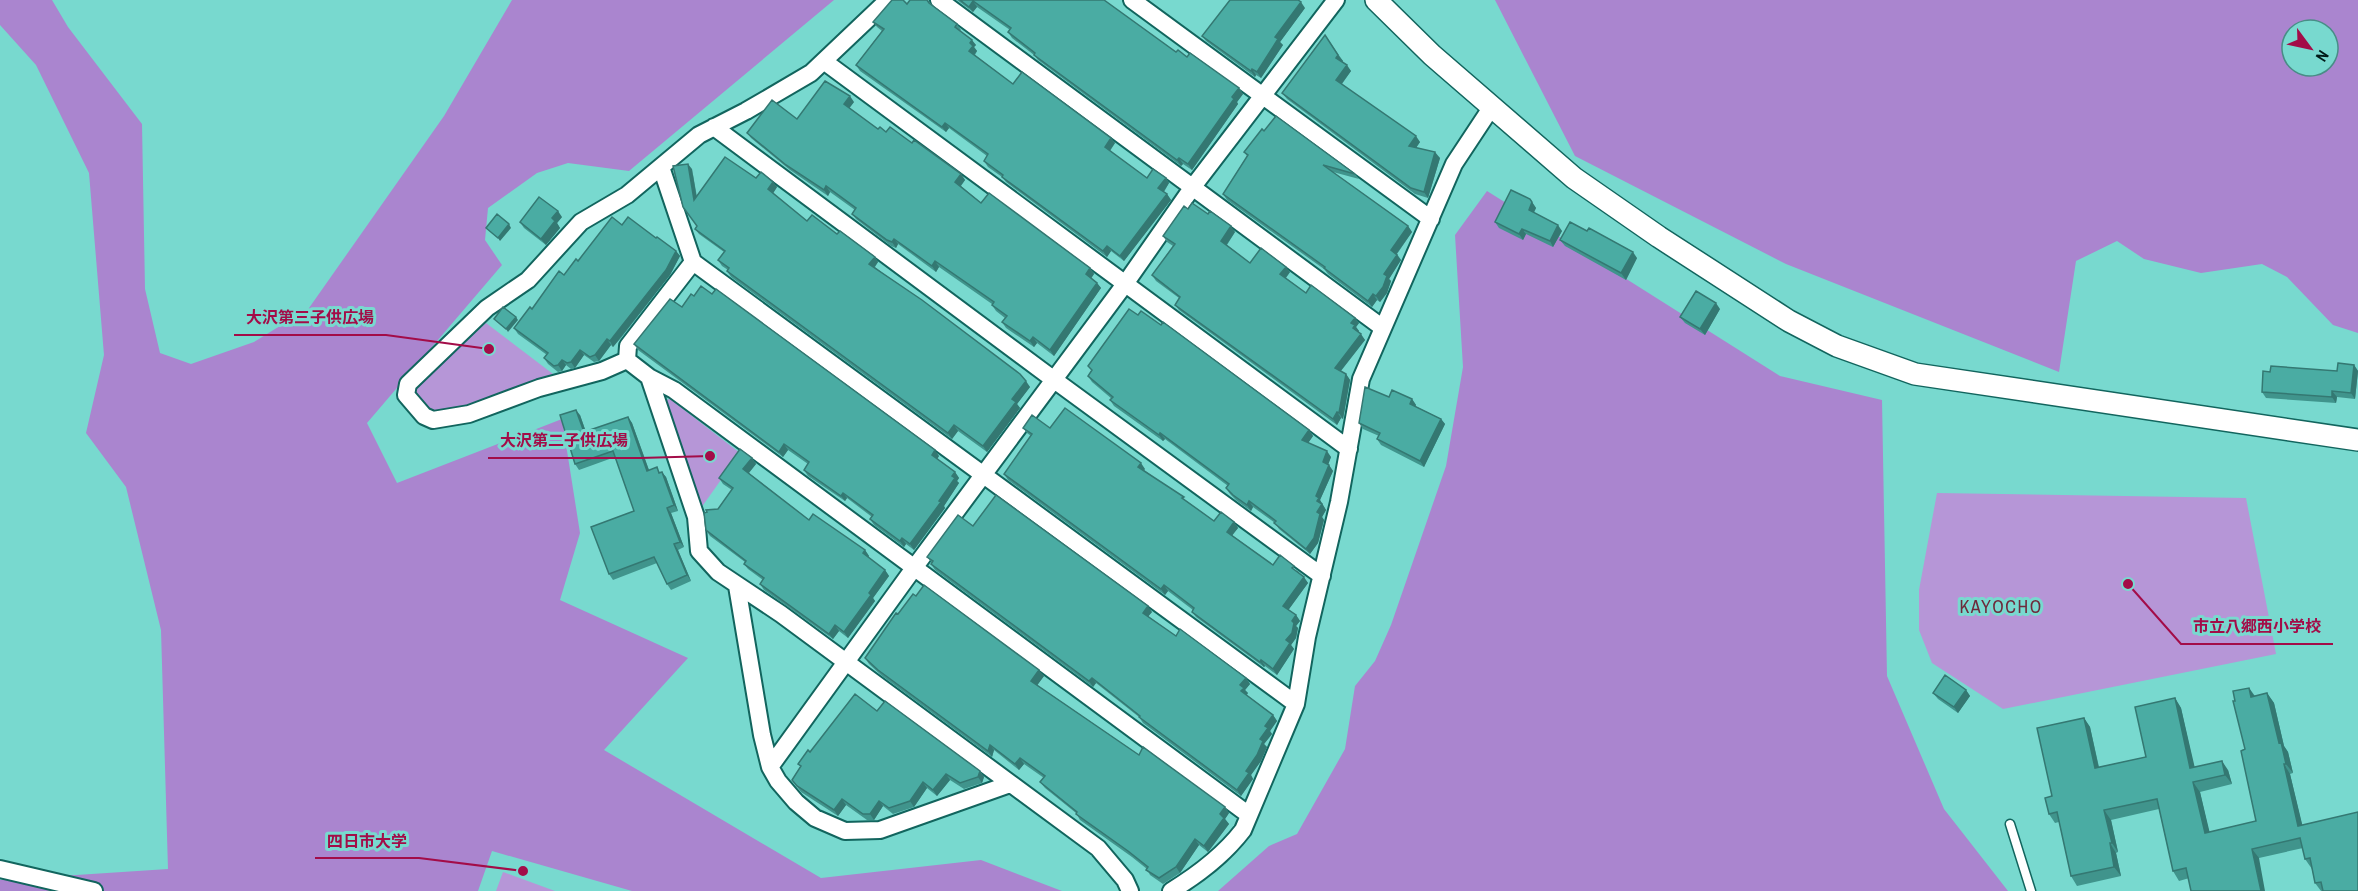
<svg xmlns="http://www.w3.org/2000/svg" width="2358" height="891" font-family="'Archivo Narrow','Noto Sans JP',sans-serif">
<rect width="100%" height="100%" fill="#78d9cf"/>
<!-- green -->
<path fill="#b696d7" d="M486 323 553 374 465 407 430 411 414 392V390Z
M670 399 740 453 701 508 663 401Z
M1937 493 2246 498 2276 654 2003 709 1932 663 1919 630V590Z
M503 872 555 891H496Z"/>
<!-- forest -->
<path fill="#aa85cf" fill-rule="evenodd" d="M0 0H52L68 27 142 124 145 289 160 353 191 364 254 342 309 308 444 116 512 0H834L629 171 568 163 537 173 488 208 485 240 502 265 367 423 397 483 562 419 580 533 560 600 688 658 604 750 821 878 981 860 1062 891H632L492 851 478 891H0V880L168 869 161 630 126 487 86 433 104 355 89 173 36 65 0 25Z
M1495 0H2358V333L2333 325 2287 277 2262 264 2201 273 2144 259 2117 241 2076 261 2059 372 1786 264 1575 156ZM2292 30H2328V66H2292Z
M1487 191 1780 376 1882 400 1887 676 1944 809 2008 891H1218L1269 846 1297 834 1345 749 1355 686 1375 661 1391 625 1446 466 1463 367 1455 235Z"/>
<g fill="none" stroke-linecap="round" stroke-linejoin="round">
<defs>
<path id="service" d="M2010 824 2031 891"/>
<path id="minor" d="M939 0 1383 328
M1132 0 1431 219
M825 62 1349 449
M714 127 1053 379 1322 576
M693 262 1296 704
M627 360 602 371 539 388 469 414 433 420 424 416 406 395 408 384 487 308 528 280 581 222 627 195 699 135 746 111 811 73 888 0
M627 360 649 377 696 517 699 551 718 572 781 614 1098 848 1125 880 1130 891
M627 360 628 346 693 262 661 167
M649 377 674 390 1249 815
M737 586 762 735 770 767 778 781 796 802 815 818 845 831 880 830 1010 784
M770 767 914 568 1125 284 1192 188 1336 0
M0 869 94 891
M1171 891C1199 874 1223 856 1243 830L1296 704 1307 637 1339 502 1361 379 1454 164 1491 108"/>
<path id="tertiary" d="M1376 0 1432 55 1574 178 1659 237 1789 321 1837 346 1915 374 2358 440"/>
</defs>
<!-- service casing -->
<use href="#service" stroke="#12655e" stroke-width="11"/>
<!-- minor casing -->
<use href="#minor" stroke="#12655e" stroke-width="20"/>
<!-- tertiary casing -->
<use href="#tertiary" stroke="#12655e" stroke-width="24"/>
<!-- service -->
<use href="#service" stroke="#fff" stroke-width="8"/>
<!-- minor -->
<use href="#minor" stroke="#fff" stroke-width="16"/>
<!-- tertiary -->
<use href="#tertiary" stroke="#fff" stroke-width="21"/>
</g>
<!-- wall -->
<path fill="#40948c" d="M910 0H928L931 4 957 24 961 30 960 31 976 45 974 47 977 51 975 55 1013 84 1111 138 1115 143 1110 151 1147 178H1166L1169 183 1164 192 1167 194 1171 200 1124 261 1111 251 1107 257 1006 182 1002 177 988 167 984 161 987 156 949 128 946 132 860 71 856 65 882 31 877 27 873 22 907 4Z
M957 0H1104L1176 52 1187 57 1239 88 1243 94 1237 102 1238 104 1192 170 1183 164 1181 166 1038 60 1034 55 1012 38 1008 32 1010 30 977 7 973 12Z
M1305 8 1280 42 1283 45 1261 78 1256 75 1255 77 1206 41 1202 36Z
M1325 35 1343 61 1342 62 1351 71 1342 84 1420 142 1416 148 1440 158 1428 198 1415 194 1287 99 1282 93Z
M854 102 849 108 878 129 912 143 961 174 965 180 961 186 981 203 1090 268 1094 274 1091 278 1097 283 1101 288 1054 356 1037 343 1034 347 1006 328 1002 322 1005 318 996 311 992 305V304L939 267 936 272 898 244 896 248 891 246 856 219 852 214 855 210 830 192 828 196 790 170 751 138 747 133Z
M1264 131 1355 174 1359 179 1333 172 1408 226 1412 232 1397 254 1401 260 1389 279 1391 281 1387 293 1380 302 1377 300 1372 307 1328 274 1324 269 1227 200 1223 194 1247 156 1244 152Z
M692 169 697 197 756 178 773 182 777 187 773 193 807 221 837 234 875 257 878 262 875 267 1030 387 1017 404 1020 408 987 452 958 431 952 439 731 277 727 271 728 270 722 266 718 260 724 252 699 234 695 229 697 226Z
M1530 199 1536 208 1534 213 1562 231 1553 247 1526 234 1523 240 1499 228 1495 222Z
M1188 209 1235 232 1227 245 1250 263 1290 272 1286 278 1306 293 1355 318 1359 323 1356 327 1359 331 1358 332 1365 340 1341 371 1346 374 1350 380 1343 419 1341 418 1337 425 1179 310 1175 305 1179 298 1156 281 1152 275 1173 246 1167 242 1163 236Z
M562 217 557 223 560 228 546 245 524 228 520 222Z
M622 225 656 238 676 251 680 256 670 275 621 338 613 347 611 345 599 361 594 362 584 355 575 368 571 369 566 365 562 371 558 372 548 364 544 358 547 355 518 334 514 328 578 261Z
M1560 240 1637 258 1626 280 1565 246Z
M682 307 939 456 937 459 955 472 959 478 957 481 959 483 944 506 945 508 914 550 906 544 904 547 874 525 870 519 872 517 847 498 845 501 808 476 804 470 808 464 788 450 783 457 638 350 634 344Z
M1720 309 1705 335 1685 323 1680 317Z
M2354 365 2358 371 2355 399 2337 397 2336 403 2266 398 2262 392 2270 372 2337 371Z
M1088 366 1309 430 1313 436 1308 443 1331 457 1328 464 1333 471 1320 500 1326 510 1322 517 1324 520 1318 543 1310 554 1279 529 1275 523 1253 507 1251 511 1237 501 1230 494 1226 488 1228 486 1165 439 1163 441 1114 406 1110 400 1112 399 1092 382 1088 376 1092 371Z
M1389 397 1412 399 1416 405 1415 406 1441 419 1445 424 1424 467 1381 445 1377 439 1379 436 1363 429 1359 423Z
M580 415 586 432 628 417 632 423 649 470 661 472 666 477 678 511 671 513 684 547 678 550 691 581 671 590 667 584 657 563 613 580 609 574 634 511 615 457 579 470 575 464Z
M1023 428H1050L1145 469 1144 470 1214 521 1234 522 1238 528 1232 535 1273 565 1298 571 1308 583 1288 610 1296 615 1300 621 1296 626 1298 628 1296 638 1291 645 1294 649 1277 675 1265 666 1264 667 1196 617 1192 612 1193 610 1168 591 1165 595 1008 480 1004 474 1031 436 1027 433Z
M752 458 756 464 749 473 809 520 865 550 869 556 868 557 885 570 889 576 873 598 875 601 848 638 839 631 833 639 764 590 760 584 763 580 748 569 744 564 745 562 710 536 706 530 718 509 732 490 723 484 719 478Z
M973 526 1152 612 1148 616 1176 636 1246 678 1250 684 1245 690 1248 693 1247 695 1273 715 1277 721 1270 731 1272 734 1264 744 1267 747 1261 761 1251 775 1253 779 1241 796 1143 723 1139 717 1096 683 1093 687 935 570 931 564 932 563 927 557Z
M865 658 1044 676 1037 685 1139 755 1225 807 1229 813 1225 819 1229 824 1208 852 1199 845 1180 873 1163 884 1150 875 1147 869 1132 857 1080 820 1076 813 1045 788 1040 782 1044 778 1024 764 1019 770 994 750 992 757 882 676 869 664Z
M2249 688 2255 696 2267 693 2274 703 2284 746 2288 752 2293 773 2290 774 2302 825 2358 891H2321L2315 883 2312 869 2305 859 2303 848 2259 858 2179 881 2173 871 2159 809 2111 820 2118 852 2116 853 2121 876 2077 886 2071 876 2059 822 2055 823 2049 814 2052 796 2084 718 2090 727 2099 767 2146 757 2175 698 2181 708 2194 767 2228 770 2232 784 2200 792 2209 832 2256 821 2245 749 2235 701Z
M1966 690 1970 696 1958 713 1938 699 1933 693Z
M810 752 980 771 984 777 982 783 964 789 950 780 937 796 927 788 914 807 893 814 883 806 874 820H867L846 805 838 816 801 792 792 780 801 767 798 764Z"/>
<!-- shaded-wall -->
<path fill="#347872" d="M973 1 977 7 973 12 969 7Z
M1301 2 1305 8 1280 42 1283 45 1261 78 1257 72 1275 37Z
M972 40 976 45 974 47 977 51 973 56 969 51 970 43Z
M1338 55 1343 61 1341 64 1336 58Z
M1347 65 1351 71 1340 86 1336 80Z
M1252 69 1256 75 1255 77 1251 71Z
M1239 88 1243 94 1237 102 1238 104 1192 170 1188 164Z
M850 96 854 102 848 110 844 104Z
M945 123 949 128 946 132 942 127Z
M1416 136 1420 142 1413 152 1409 146Z
M1111 138 1115 143 1108 153 1105 147Z
M1435 152 1440 158 1428 198 1424 192Z
M1179 158 1183 164 1181 166 1177 160Z
M688 164 692 169 698 206 694 200Z
M961 174 965 180 959 188 955 182Z
M1166 178 1169 183 1162 194 1158 188Z
M773 182 777 187 772 195 768 189Z
M826 186 830 192 828 196 824 190Z
M1167 194 1171 200 1124 261 1120 256Z
M1532 202 1536 208 1532 215 1529 210Z
M558 211 562 217 557 223 560 228 546 245 541 239 552 218Z
M509 224 511 228 500 241 498 238Z
M1558 225 1562 231 1553 247 1550 241Z
M1231 226 1235 232 1225 247 1221 241Z
M1408 226 1412 232 1395 256 1391 250Z
M1522 229 1526 234 1523 240 1519 234Z
M894 239 898 244 896 248 892 242Z
M1107 246 1111 251 1107 257 1103 251Z
M676 251 680 256 670 275 613 347 610 341Z
M1633 252 1637 258 1626 280 1621 273Z
M1397 255 1401 260 1389 279 1391 281 1387 293 1380 302 1376 296 1384 274Z
M875 257 878 262 873 269 869 264Z
M935 261 939 267 936 272 932 266Z
M1286 267 1290 272 1284 280 1280 274Z
M1090 268 1094 274 1090 280 1086 274Z
M1097 283 1101 288 1054 356 1050 350Z
M1373 294 1377 300 1372 307 1368 301Z
M1716 303 1720 309 1705 335 1700 329Z
M516 317 518 320 508 332 506 329Z
M1355 318 1359 323 1356 327 1359 331 1357 334 1353 328 1351 323Z
M1361 334 1365 340 1339 373 1335 368Z
M1033 337 1037 343 1034 347 1030 341Z
M607 339 611 345 599 361 595 355Z
M580 350 584 355 575 368 571 362Z
M562 360 566 365 562 371 558 365Z
M2354 365 2358 371 2355 399 2351 393Z
M1346 374 1350 380 1343 419 1339 413Z
M1026 381 1030 387 1017 404 1020 408 987 452 983 446 1012 399Z
M2332 391 2337 397 2336 403 2332 397Z
M1412 399 1416 405 1414 410 1410 404Z
M576 410 580 415 588 438 584 432Z
M1337 412 1341 418 1337 425 1333 419Z
M628 417 632 423 651 476 647 471Z
M1441 419 1445 424 1424 467 1420 461Z
M954 425 958 431 952 439 948 433Z
M1309 430 1313 436 1306 446 1302 440Z
M1160 433 1165 439 1163 441 1159 435Z
M784 444 788 450 783 457 779 452Z
M935 450 939 456 936 461 932 455Z
M1327 451 1331 457 1327 468 1323 462Z
M752 458 756 464 747 475 743 469Z
M1141 463 1145 469 1142 472 1138 467Z
M1329 465 1333 471 1320 500 1326 510 1322 517 1324 520 1318 543 1310 554 1306 549 1317 512V501L1316 496Z
M662 472 666 477 678 511 674 505Z
M955 472 959 478 957 481 959 483 944 506 945 508 914 550 910 544 939 501Z
M843 493 847 498 845 501 841 496Z
M1249 501 1253 507 1251 511 1247 505Z
M667 508 671 513 684 547 680 542Z
M1234 522 1238 528 1231 537 1227 532Z
M902 538 906 544 904 547 900 541Z
M674 544 678 550 691 581 687 575Z
M865 550 869 556 867 559 863 553Z
M885 570 889 576 873 598 875 601 848 638 844 632 869 593Z
M1304 577 1308 583 1287 612 1283 606Z
M1164 585 1168 591 1165 595 1161 589Z
M1148 606 1152 612 1147 618 1143 613Z
M1296 615 1300 621 1296 626 1298 628 1296 638 1291 645 1294 649 1277 675 1273 669 1286 640 1292 621Z
M835 625 839 631 833 639 829 634Z
M1261 660 1265 666 1264 667 1260 662Z
M1039 670 1044 676 1036 687 1031 681Z
M1092 678 1096 683 1093 687 1089 681Z
M1246 678 1250 684 1245 690 1248 693 1245 696 1241 691 1240 685Z
M2249 688 2255 697H2251Z
M1966 690 1970 696 1958 713 1954 707Z
M2267 693 2274 703 2284 746 2288 752 2293 773 2286 764 2279 743Z
M2175 698 2181 708 2197 777 2190 768Z
M1273 715 1277 721 1270 731 1272 734 1264 744 1267 747 1261 761 1251 775 1253 779 1241 796 1237 790 1265 726Z
M2084 718 2090 727 2101 778 2095 768Z
M990 745 994 750 992 757 988 751Z
M1020 758 1024 764 1019 770 1015 764Z
M2222 761 2228 770 2232 784 2225 775Z
M2284 764 2290 774 2305 836 2298 826Z
M980 771 984 777 982 783 978 777Z
M946 774 950 780 937 796 933 790Z
M923 782 927 788 914 807 910 801Z
M2193 782 2200 792 2212 842 2205 833Z
M842 799 846 805 838 816 834 810Z
M879 801 883 806 874 820 870 814Z
M1225 807 1229 813 1225 819 1229 824 1208 852 1204 846 1220 814Z
M2104 810 2111 820 2118 852 2112 843Z
M1195 839 1199 845 1180 873 1176 867Z
M2110 843 2116 853 2121 876 2114 867Z
M2252 849 2259 858 2265 891H2261Z"/>
<!-- building -->
<path fill="#4aaca3" stroke="#347872" stroke-width="1.5" d="M892 0H903L907 4 910 0H927L929 3 957 24 955 27 972 40 970 43 973 46 969 51 1013 84 1022 72 1111 138 1105 147 1147 178 1153 169 1166 178 1158 188 1167 194 1120 256 1107 246 1103 251 1002 177 1003 175 984 161 988 154 945 123 942 127 856 65 884 29 873 22Z
M960 0H1104L1176 52 1178 50 1187 57 1190 53 1239 88 1232 97 1234 99 1188 164 1179 158 1177 160 1034 55 1035 53 1008 32 1011 28 973 1 969 7Z
M1230 0H1298L1301 2 1275 37 1278 39 1257 72 1252 69 1251 71 1202 36Z
M1325 35 1338 55 1336 58 1347 65 1336 80 1416 136 1409 146 1435 152 1424 192 1411 188 1282 93Z
M825 81 850 96 844 104 878 129 880 127 886 132 890 127 912 143 914 140 961 174 955 182 981 203 989 193 1090 268 1086 274 1097 283 1050 350 1033 337 1030 341 1002 322 1007 316 992 305 994 302 935 261 932 266 894 239 892 242 887 240 852 214 856 208 826 186 824 190 786 165 747 133 772 100 797 119Z
M1276 116 1355 174 1323 165 1408 226 1391 250 1397 255 1384 274 1387 276 1383 287 1376 296 1373 294 1368 301 1324 268 1325 267 1223 194 1248 155 1244 152 1262 129 1264 131Z
M725 157 756 178 761 172 773 182 768 189 807 221 812 215 837 234 840 231 875 257 869 264 922 300 1020 374 1026 381 1012 399 1016 402 983 446 954 425 948 433 727 271 729 268 718 260 725 251 695 229 697 226 683 207 673 166 688 164 694 200Z
M1511 190 1530 199 1532 202 1529 210 1558 225 1550 241 1522 229 1519 234 1495 222Z
M539 197 558 211 552 218 555 221 541 239 520 222Z
M1192 203 1208 214 1210 211 1231 226 1221 241 1250 263 1261 248 1286 267 1280 274 1306 293 1311 285 1355 318 1351 323 1355 325 1353 328 1361 334 1335 368 1346 374 1339 413 1337 412 1333 419 1175 305 1180 297 1152 275 1175 244 1163 236 1184 206 1188 209Z
M497 214 509 224 498 238 486 228Z
M612 217 622 225 628 217 656 238 657 237 676 251 666 270 617 332 610 341 607 339 595 355 590 357 580 350 571 362 567 363 562 360 558 365 554 366 544 358 548 353 514 328 530 307 532 309 559 271 564 275 576 259 578 261Z
M1570 222 1587 231 1589 228 1633 252 1621 273 1560 240Z
M701 286 712 294 716 289 935 450 932 455 955 472 952 476 955 478 939 501 941 502 910 544 902 538 900 541 870 519 873 515 843 493 841 496 804 470 809 462 784 444 779 452 634 344 670 299 682 307 691 294 694 296Z
M1696 291 1716 303 1700 329 1680 317Z
M503 307 516 317 506 329 494 319Z
M1129 309 1138 315 1141 311 1161 325 1163 322 1309 430 1302 440 1327 451 1323 462 1329 465 1316 496 1319 498 1317 501 1322 504 1317 512 1320 514 1314 538 1306 549 1274 523 1276 521 1249 501 1247 505 1233 495 1226 488 1229 484 1160 433 1159 435 1110 400 1113 397 1088 376 1092 370 1088 366Z
M2338 363 2354 365 2351 393 2332 391V397L2262 392 2263 371 2270 372 2271 366 2337 371Z
M1365 387 1389 397 1392 390 1412 399 1410 404 1441 419 1420 461 1377 439 1380 433 1359 423Z
M1065 408 1141 463 1138 467 1184 497 1182 498 1214 521 1221 512 1234 522 1227 532 1273 565 1280 555 1294 566 1292 568 1304 577 1283 606 1296 615 1292 621 1294 623 1292 633 1286 640 1290 643 1273 669 1261 660 1260 662 1192 612 1194 608 1164 585 1161 589 1004 474 1032 434 1023 428 1032 415 1050 428Z
M576 410 584 432 628 417 647 471 657 467 659 473 662 472 674 505 667 508 680 542 674 544 687 575 667 584 654 557 609 574 591 527 634 511 613 451 575 464 560 415Z
M740 449 752 458 743 469 809 520 813 514 865 550 863 553 885 570 869 593 871 595 844 632 835 625 829 634 760 584 764 578 744 564 746 561 706 530 704 513 707 512 706 510 718 509 733 488 719 478Z
M996 495 1148 606 1143 613 1176 636 1180 629 1246 678 1240 685 1244 688 1241 691 1273 715 1265 726 1268 728 1260 739 1263 741 1257 755 1246 771 1249 773 1237 790 1139 717 1140 716 1092 678 1089 681 931 564 933 561 927 557 958 515 973 526Z
M924 585 1039 670 1031 681 1139 755 1143 747 1225 807 1220 814 1224 818 1204 846 1195 839 1176 867 1159 878 1146 870 1148 867 1128 851 1076 814 1077 812 1040 782 1045 776 1020 758 1015 764 990 745 988 751 878 670 865 658 896 613 898 614 913 594 916 596Z
M1945 675 1966 690 1954 707 1933 693Z
M2249 688 2251 697 2267 693 2279 743 2281 742 2286 764H2284L2298 826 2358 812V891H2323L2321 882 2315 883 2310 858 2305 859 2300 838 2252 849 2261 891H2191L2186 868 2173 871 2157 799 2104 810 2112 843H2110L2114 867 2071 876 2057 812 2049 814 2045 798 2052 796 2037 728 2084 718 2095 768 2146 757 2135 707 2175 698 2190 768 2222 761 2225 775 2193 782 2205 833 2256 821 2241 751 2245 749 2233 701H2235L2233 691Z
M855 694 877 711 885 701 980 771 978 777 960 783 946 774 933 790 923 782 910 801 889 808 879 801 870 814H863L842 799 834 810 797 786 792 780 801 766 798 764 808 750 810 752Z"/>
<g text-anchor="middle" dominant-baseline="central" stroke-width="6" stroke-linejoin="round" paint-order="stroke">
<!-- quarter labels -->
<g font-size="18" letter-spacing="1.5" fill="#6e293b" stroke="#78d9cf">
<text x="2001" y="606">KAYOCHO</text>
</g>
</g>
<!-- callouts -->
<path fill="none" stroke="#a30c48" stroke-width="2" d="M489 349L386 335H234M710 456L640 458H488M2128 584L2181 644H2333M523 871L419 858H315"/>
<g fill="#a30c48" stroke="#78d9cf" stroke-width="2">
<circle cx="489" cy="349" r="6"/>
<circle cx="710" cy="456" r="6"/>
<circle cx="2128" cy="584" r="6"/>
<circle cx="523" cy="871" r="6"/>
</g>
<g font-size="16" text-anchor="middle" font-weight="bold" fill="#a30c48" stroke="#78d9cf" stroke-width="6" stroke-linejoin="round" paint-order="stroke">
<text x="310" y="323">大沢第三子供広場</text>
<text x="564" y="446">大沢第二子供広場</text>
<text x="2257" y="632">市立八郷西小学校</text>
<text x="367" y="847">四日市大学</text>
</g>
<!-- north arrow -->
<g transform="translate(2310 48) rotate(123)"><circle r="28" fill="#78d9cf" stroke="#488d86" stroke-width="1.5"/>
<path d="M0-4.5L10 22L0 15L-10 22Z" fill="#a30c48"/>
<text y="-9" font-size="16" font-weight="bold" text-anchor="middle" fill="#001b18">N</text>
</g>
</svg>
